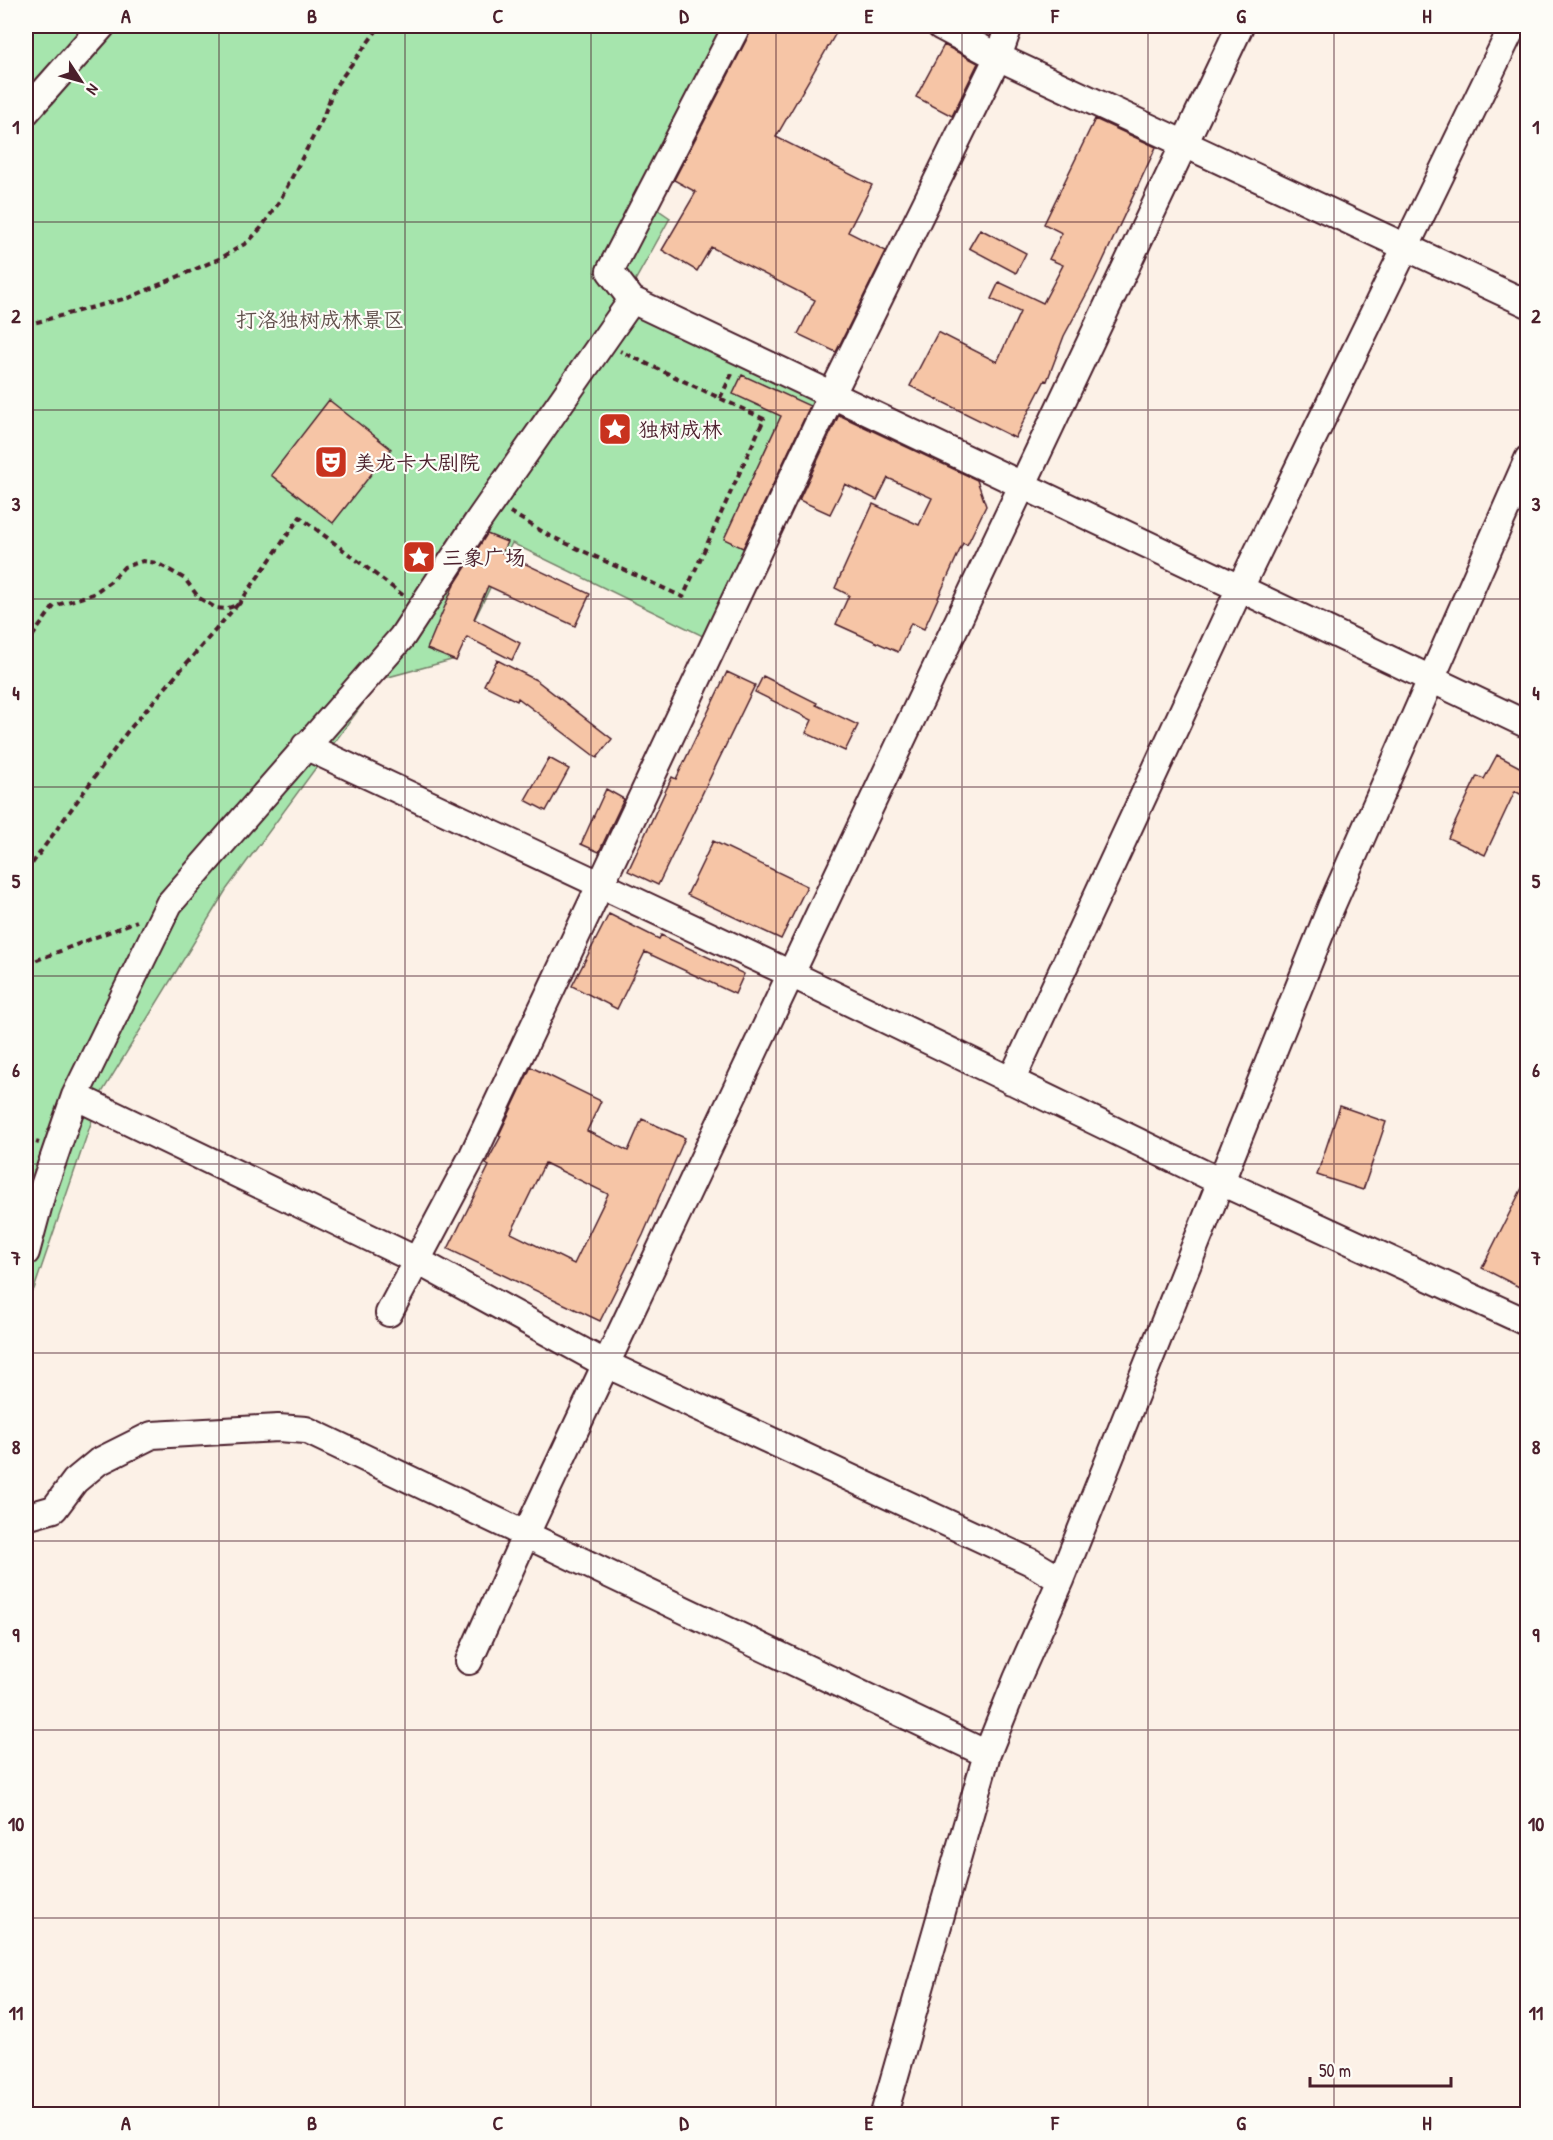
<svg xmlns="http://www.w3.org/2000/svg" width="1553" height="2140" font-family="'Patrick Hand','LXGW WenKai TC',sans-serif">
<rect width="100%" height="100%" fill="#fcf1e7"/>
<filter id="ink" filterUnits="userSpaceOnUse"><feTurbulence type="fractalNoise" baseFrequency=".0167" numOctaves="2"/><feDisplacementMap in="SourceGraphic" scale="12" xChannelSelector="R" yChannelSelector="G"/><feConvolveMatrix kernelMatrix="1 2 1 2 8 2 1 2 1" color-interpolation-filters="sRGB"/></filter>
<g filter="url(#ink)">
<!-- green -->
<path fill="#a6e5ad" stroke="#78826c" stroke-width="1.5" d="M26 26H732L638 196 670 218 621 306 822 398 709 639 512 543 455 659 381 679 226 890 101 1094 34 1289 26 1298Z"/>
<!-- building -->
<path fill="#f6c5a6" stroke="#4a1f2b" stroke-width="1.5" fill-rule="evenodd" d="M752 26H840L776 137 872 185 848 232 886 251 836 352 798 334 815 300 711 247 697 271 662 250 696 192 674 180 750 33Z
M944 45 978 63 952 116 916 97Z
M1095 119 1156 147 1094 280 1064 336 1047 381 1045 380 1015 438 910 386 938 332 997 362 1020 312 991 299 999 282 1043 303 1063 265 1049 259 1062 233 1044 224Z
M980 229 1026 253 1016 273 969 248Z
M742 375 810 406 743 548 724 539 781 416 733 394Z
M329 400 391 449 333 523 271 475Z
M839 415 977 480 986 506 967 545 963 543 924 629 911 623 898 652 836 624 849 595 835 588 873 504 919 525 932 498 888 478 877 500 845 484 830 514 799 500Z
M487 534 507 542 502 553 590 594 575 626 488 586 474 619 520 643 512 660 467 637 456 661 427 649 453 587Z
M497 660 536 680 612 739 597 758 518 698 517 701 484 685Z
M727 672 755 685 658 885 628 871 672 777 676 779Z
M763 676 817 703 816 705 858 725 845 751 806 733 812 720 755 692Z
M1497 755 1527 771V798L1515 791 1485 855 1448 838 1477 776 1484 779Z
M549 758 569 769 546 811 525 800Z
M606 789 624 799 599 852 581 844Z
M713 841 807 886 781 939 687 895Z
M609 914 659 939 661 935 744 974 735 994 645 952 617 1009 572 986Z
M531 1067 601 1101 587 1131 628 1151 642 1119 685 1138 643 1235 600 1321 448 1249 489 1166 486 1164 501 1136 499 1135ZM545 1163 608 1194 574 1264 511 1233Z
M1340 1106 1386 1122 1363 1190 1317 1175Z
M1527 1178V1291L1482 1268Z"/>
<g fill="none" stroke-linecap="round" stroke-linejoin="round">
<defs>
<path id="minor" d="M737 26 610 271 632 300 1528 725
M940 26 998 57 1528 304
M26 112 102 26
M305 746 791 974 1221 1182 1528 1323
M1011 1081 1240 588 1513 26
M75 1096 416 1260 606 1364 1031 1562 1061 1580
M26 1252 43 1189 75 1096 169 904 402 637 478 521 632 300
M389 1313 473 1155 832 394 998 57 1009 26
M26 1517 54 1509 75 1481 98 1462 152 1435 278 1428 306 1430 987 1754
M469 1661 526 1534 606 1364 1240 26
M884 2114 987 1754 1017 1679 1061 1580 1331 907 1528 459"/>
</defs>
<!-- minor casing -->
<use href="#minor" stroke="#4a1f2b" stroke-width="30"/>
<!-- path -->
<path stroke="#4a1f2b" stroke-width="4" stroke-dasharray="6 4.5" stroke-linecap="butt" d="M26 325 131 297 221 258 248 242 261 228 278 204 322 120 334 88 380 26
M720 398 733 372
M510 512 548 535 683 597 764 419 620 351
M26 645 54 606 93 594 111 581 124 567 143 561 157 563 185 579 199 598 216 608 226 609 239 604 300 517 404 596
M26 872 127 732 238 604
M26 962H32L137 921
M26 1139 39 1143"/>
<!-- minor -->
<use href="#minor" stroke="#fdfcf7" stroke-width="26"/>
</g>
</g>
<!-- grid -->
<path fill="none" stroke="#4a1f2b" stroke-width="1.5" stroke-opacity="0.55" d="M219 26V2114M405 26V2114M591 26V2114M776 26V2114M962 26V2114M1148 26V2114M1334 26V2114M26 222H1528M26 410H1528M26 599H1528M26 787H1528M26 976H1528M26 1164H1528M26 1353H1528M26 1541H1528M26 1730H1528M26 1918H1528"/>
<!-- icons -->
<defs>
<symbol id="sight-square" viewBox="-11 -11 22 22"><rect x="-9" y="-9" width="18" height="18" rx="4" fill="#c8321e" stroke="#fdfcf7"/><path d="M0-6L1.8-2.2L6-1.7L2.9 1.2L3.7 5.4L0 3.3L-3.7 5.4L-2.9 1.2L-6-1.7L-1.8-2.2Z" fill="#fff"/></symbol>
<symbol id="theatre-square" viewBox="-11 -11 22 22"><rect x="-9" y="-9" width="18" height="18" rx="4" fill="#c8321e" stroke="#fdfcf7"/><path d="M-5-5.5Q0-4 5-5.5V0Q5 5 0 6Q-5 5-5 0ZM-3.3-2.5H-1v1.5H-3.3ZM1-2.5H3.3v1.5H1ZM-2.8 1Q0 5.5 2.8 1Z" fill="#fff"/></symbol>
</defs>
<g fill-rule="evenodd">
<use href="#sight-square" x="596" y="410" width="38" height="38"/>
<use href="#theatre-square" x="312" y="443" width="38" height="38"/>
<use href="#sight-square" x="400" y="538" width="38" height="38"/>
</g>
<g text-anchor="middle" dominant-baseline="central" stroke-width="4.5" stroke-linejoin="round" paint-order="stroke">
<!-- park labels -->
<g font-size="21" fill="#61504c" stroke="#fdfcf7">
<text x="320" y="319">打洛独树成林景区</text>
</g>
<!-- poi labels -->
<g font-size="21" fill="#4a1f2b" stroke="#fdfcf7" text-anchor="start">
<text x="638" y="429">独树成林</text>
<text x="354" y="462">美龙卡大剧院</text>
<text x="442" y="557">三象广场</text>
</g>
</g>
<!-- margin -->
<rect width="1553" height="2140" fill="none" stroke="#fdfcf7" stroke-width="66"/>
<!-- north arrow -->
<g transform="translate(81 81) rotate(126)" stroke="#fdfcf7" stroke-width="4.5" paint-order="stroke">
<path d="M0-4.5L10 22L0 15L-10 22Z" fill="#4a1f2b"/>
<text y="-9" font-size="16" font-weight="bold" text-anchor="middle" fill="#4a1f2b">N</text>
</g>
<!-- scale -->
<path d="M1310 2077v9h141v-9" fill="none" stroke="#4a1f2b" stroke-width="3"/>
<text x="1319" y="2077" font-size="18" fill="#4a1f2b" stroke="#fdfcf7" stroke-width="4.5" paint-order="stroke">50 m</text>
<rect x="33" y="33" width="1487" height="2074" fill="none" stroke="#4a1f2b" stroke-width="2"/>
<g font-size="20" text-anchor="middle" font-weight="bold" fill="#4a1f2b">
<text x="126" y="23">A</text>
<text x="312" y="23">B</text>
<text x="498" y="23">C</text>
<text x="684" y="23">D</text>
<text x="869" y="23">E</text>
<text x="1055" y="23">F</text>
<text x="1241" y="23">G</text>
<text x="1427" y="23">H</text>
<text x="16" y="134">1</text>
<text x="1536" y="134">1</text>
<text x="16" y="323">2</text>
<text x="1536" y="323">2</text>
<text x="16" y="511">3</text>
<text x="1536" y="511">3</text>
<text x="16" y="700">4</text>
<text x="1536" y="700">4</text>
<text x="16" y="888">5</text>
<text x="1536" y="888">5</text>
<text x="16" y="1077">6</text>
<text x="1536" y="1077">6</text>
<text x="16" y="1265">7</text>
<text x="1536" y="1265">7</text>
<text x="16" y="1454">8</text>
<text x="1536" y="1454">8</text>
<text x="16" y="1642">9</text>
<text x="1536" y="1642">9</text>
<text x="16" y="1831">10</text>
<text x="1536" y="1831">10</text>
<text x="16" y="2020">11</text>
<text x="1536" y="2020">11</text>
<text x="126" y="2130">A</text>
<text x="312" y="2130">B</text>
<text x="498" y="2130">C</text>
<text x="684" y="2130">D</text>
<text x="869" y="2130">E</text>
<text x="1055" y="2130">F</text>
<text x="1241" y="2130">G</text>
<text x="1427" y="2130">H</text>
</g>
</svg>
